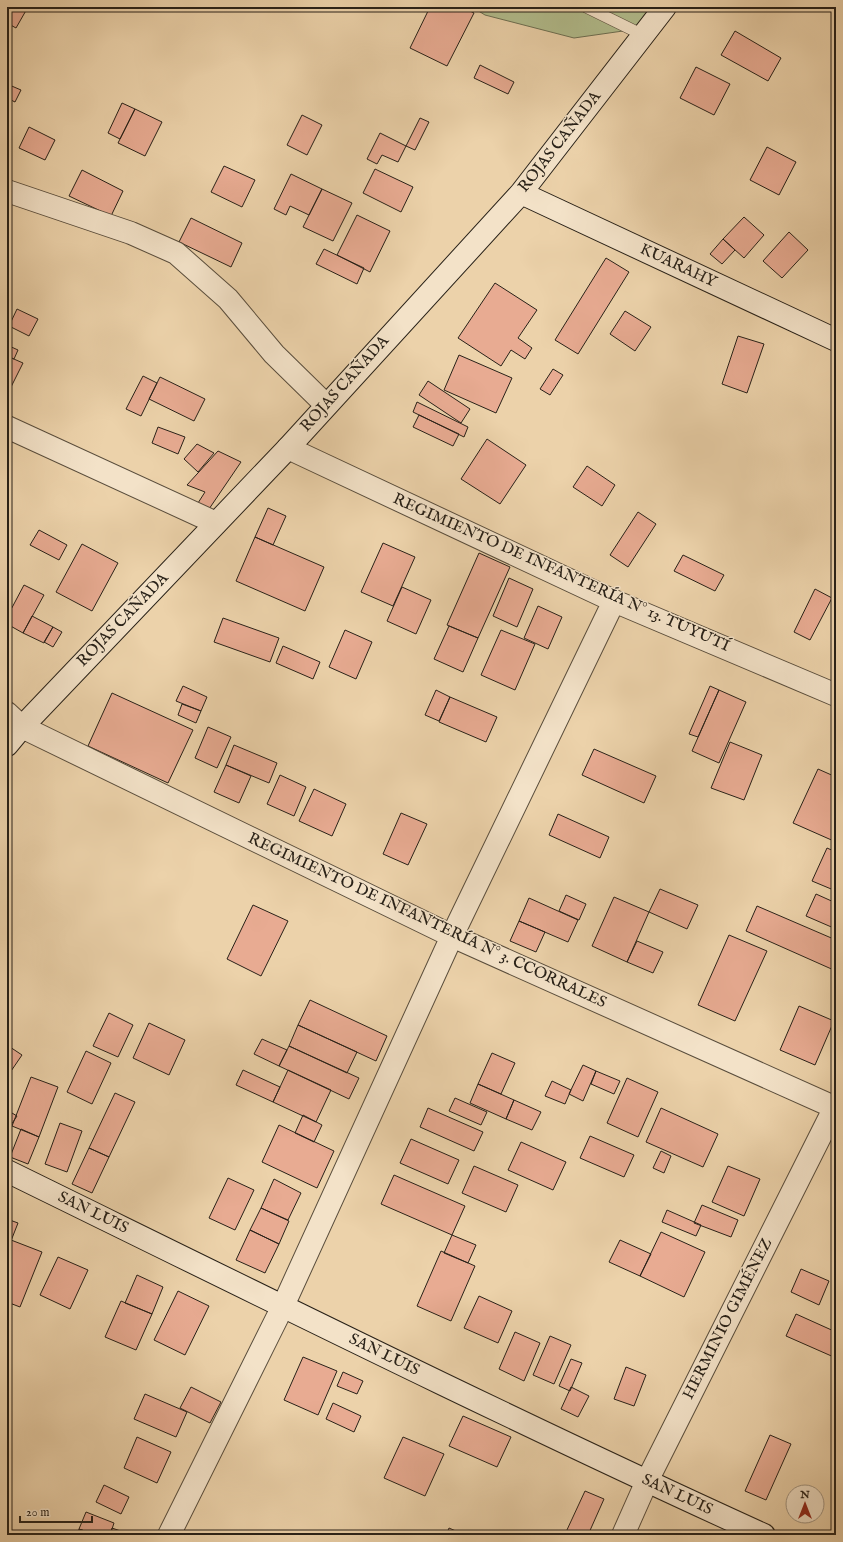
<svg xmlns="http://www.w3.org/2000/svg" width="843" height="1542" font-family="'IM FELL English',serif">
<rect width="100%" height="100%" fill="#ecd2aa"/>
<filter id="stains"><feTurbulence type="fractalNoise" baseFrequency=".005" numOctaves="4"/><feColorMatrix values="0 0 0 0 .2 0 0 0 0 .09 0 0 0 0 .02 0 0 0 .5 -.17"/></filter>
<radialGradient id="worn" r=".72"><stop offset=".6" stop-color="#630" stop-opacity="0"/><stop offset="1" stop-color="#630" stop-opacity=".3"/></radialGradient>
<!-- green -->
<path fill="#b2bd8d" stroke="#6d6f52" d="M472 7H673L637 29 574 38 485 15Z"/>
<!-- building -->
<path fill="#e8ab92" stroke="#282118" d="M7 7H28L16 28 7 23Z
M430 7H462L474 13 447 66 410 48Z
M735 31 781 58 768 81 721 55Z
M480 65 514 82 508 94 474 78Z
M696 67 730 84 714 115 680 98Z
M7 84 21 90 15 102 7 98Z
M122 103 135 109 120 139 108 133Z
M135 109 162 122 145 156 118 143Z
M302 115 322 125 307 155 287 145Z
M420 118 429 122 415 150 406 146Z
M29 127 55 140 45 160 19 148Z
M380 133 406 146 398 162 382 155 377 164 367 159Z
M767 147 796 162 779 195 750 180Z
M224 166 255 180 242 207 211 192Z
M375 169 413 187 401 212 363 193Z
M82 170 123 191 111 216 69 196Z
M291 174 322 189 309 215 290 206 286 215 274 209Z
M322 189 352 203 333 241 303 227Z
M357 215 390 231 370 272 337 255Z
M744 217 764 235 744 258 723 239Z
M191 218 242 243 231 267 179 242Z
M789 232 808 250 782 278 763 261Z
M723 239 735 250 722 264 710 254Z
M324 249 364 268 357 284 316 264Z
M606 258 629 272 578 354 555 340Z
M495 283 537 310 518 338 532 348 525 359 511 350 501 366 458 338Z
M17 309 38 319 29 336 9 326Z
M625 311 651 327 635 351 610 334Z
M738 336 764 344 747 393 722 384Z
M7 345 18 350 14 359 7 356Z
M459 355 512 378 496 413 444 390Z
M7 356 23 363 10 389 7 388Z
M553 369 563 375 550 395 540 389Z
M143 376 157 383 141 416 126 409Z
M160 377 205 399 194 421 149 399Z
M428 381 470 409 461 423 419 395Z
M417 402 468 427 464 437 413 412Z
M419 415 459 434 453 446 413 427Z
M158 427 185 437 178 454 152 443Z
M487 439 526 465 500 504 461 479Z
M197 444 214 453 198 472 184 459Z
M218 451 241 462 209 509 198 503 205 492 187 485Z
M587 466 615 485 602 506 573 487Z
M268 508 286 516 273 545 255 537Z
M638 512 656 524 628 567 610 555Z
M39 530 67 545 59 560 30 545Z
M255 537 324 567 305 611 236 581Z
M383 543 415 557 393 606 361 592Z
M82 544 118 563 92 611 56 592Z
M479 553 510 567 478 638 447 625Z
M683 555 724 575 715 591 674 571Z
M509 578 533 589 517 627 493 616Z
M24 585 44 595 23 633 7 624V617Z
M402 587 431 600 416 634 387 621Z
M815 589 832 598 810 640 794 632Z
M538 606 562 617 548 649 524 638Z
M32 616 53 627 44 643 23 633Z
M223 618 279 638 270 662 214 642Z
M449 626 478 638 463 672 434 659Z
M53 627 62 632 53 647 44 642Z
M345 630 372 642 356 679 329 667Z
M501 630 535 644 515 690 481 675Z
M283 646 320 662 313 679 276 663Z
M183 686 207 697 201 711 176 701Z
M710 686 719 690 698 737 689 734Z
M436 690 450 697 439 721 425 715Z
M719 690 746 702 719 763 692 751Z
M112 693 193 730 168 783 88 746Z
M450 697 497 717 486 742 439 722Z
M182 704 201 711 196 723 178 715Z
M208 727 231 737 217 768 195 758Z
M730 742 762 755 744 800 711 788Z
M234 745 277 763 269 783 226 765Z
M594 749 656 776 644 803 582 775Z
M226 765 251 776 239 803 214 792Z
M818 769 836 777V842L793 823Z
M280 775 306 787 294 816 267 804Z
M314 789 346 804 332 836 299 821Z
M401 813 427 824 408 865 383 854Z
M558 814 609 837 600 858 549 835Z
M827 848 836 852V891L812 881Z
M660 889 698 905 687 929 649 912Z
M816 894 836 903V929L806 916Z
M566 895 586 904 579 920 559 911Z
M614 897 649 912 627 962 592 946Z
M529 898 578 920 568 942 519 921Z
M253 905 288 921 261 976 227 959Z
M757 906 836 940V971L746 931Z
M519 921 545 932 536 952 510 941Z
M729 935 767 951 735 1021 698 1005Z
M637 941 663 952 653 973 627 962Z
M310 1000 387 1036 376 1061 298 1025Z
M799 1006 834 1021 815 1065 780 1050Z
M109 1013 133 1025 118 1057 93 1046Z
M149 1023 185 1040 169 1075 133 1058Z
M298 1025 357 1052 347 1073 289 1046Z
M262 1039 287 1050 279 1066 254 1054Z
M7 1045 22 1055 7 1077Z
M289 1046 359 1078 349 1099 279 1066Z
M86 1051 111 1063 92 1104 67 1092Z
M492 1053 515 1063 501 1094 478 1084Z
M583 1065 596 1071 583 1101 569 1094Z
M243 1070 280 1087 273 1102 236 1085Z
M288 1070 331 1090 316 1122 273 1102Z
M596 1071 620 1081 614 1094 591 1084Z
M31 1077 58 1087 39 1137 12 1126Z
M627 1078 658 1092 638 1137 607 1123Z
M552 1081 571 1090 565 1104 545 1096Z
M478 1084 514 1100 506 1119 470 1103Z
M115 1093 135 1102 109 1157 89 1148Z
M455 1098 487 1112 481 1125 449 1111Z
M514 1100 541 1112 532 1130 506 1119Z
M428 1108 483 1132 474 1151 420 1127Z
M661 1108 718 1134 703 1167 646 1142Z
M7 1110 17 1116 7 1131Z
M303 1115 322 1125 314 1142 295 1133Z
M60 1123 82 1131 67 1172 45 1164Z
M279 1125 334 1151 317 1188 262 1162Z
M21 1129 39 1137 28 1164 10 1157Z
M590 1136 634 1155 624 1177 580 1158Z
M411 1139 459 1160 448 1184 400 1163Z
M521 1142 566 1162 553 1190 508 1170Z
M89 1148 109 1157 92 1193 72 1184Z
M661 1151 671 1156 664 1173 653 1168Z
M474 1166 518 1185 506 1212 462 1193Z
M728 1166 760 1179 744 1216 712 1202Z
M394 1175 465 1206 452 1235 381 1204Z
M228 1178 254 1190 235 1230 209 1218Z
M274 1179 301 1193 288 1220 261 1208Z
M702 1205 738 1220 731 1237 694 1223Z
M261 1208 289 1221 279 1244 250 1230Z
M667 1210 701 1225 696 1236 662 1222Z
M7 1219 18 1223 7 1251Z
M250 1230 279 1244 265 1273 236 1260Z
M661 1232 705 1252 684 1297 640 1276Z
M452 1235 476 1245 468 1263 444 1253Z
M11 1240 42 1252 20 1307 7 1302V1251Z
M620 1240 651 1254 640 1276 609 1262Z
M441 1251 475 1266 451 1321 417 1306Z
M58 1257 88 1270 70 1309 40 1295Z
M801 1269 829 1281 819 1305 791 1292Z
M137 1275 163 1287 152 1314 125 1303Z
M178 1291 209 1306 185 1355 154 1340Z
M479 1296 512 1311 498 1343 464 1328Z
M121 1301 152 1314 136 1350 105 1337Z
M796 1314 836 1332V1358L786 1336Z
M515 1332 540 1343 524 1381 499 1369Z
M550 1336 571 1345 554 1384 533 1375Z
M303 1357 337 1371 318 1415 284 1400Z
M571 1359 582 1363 570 1391 559 1386Z
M626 1367 646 1375 634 1406 614 1399Z
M343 1372 363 1381 357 1394 337 1386Z
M191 1387 221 1402 210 1423 180 1408Z
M571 1387 589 1396 578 1417 561 1409Z
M145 1394 187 1412 176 1437 134 1419Z
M333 1403 361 1416 354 1432 326 1419Z
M463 1416 511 1437 497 1467 449 1446Z
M770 1435 791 1444 766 1500 745 1491Z
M137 1437 171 1452 157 1483 124 1468Z
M403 1437 444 1454 425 1496 384 1478Z
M104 1485 129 1497 121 1514 96 1502Z
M585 1491 604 1499 588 1535H574L566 1532Z
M86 1512 114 1523 110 1535H97L79 1529Z
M112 1528 129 1534V1535H110Z
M449 1528 465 1535H446Z
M79 1529 97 1535H77Z"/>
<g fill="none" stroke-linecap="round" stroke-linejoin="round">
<defs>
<path id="lane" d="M586 7 643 35"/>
<path id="street" d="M7 191 131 233 176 253 228 299 274 354 326 405
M7 427 216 523
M288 448 614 601 836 695
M7 713 22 727 452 936 836 1108
M169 1535 283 1306 452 936 614 601
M623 1535 647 1481 836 1105"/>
<path id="secondary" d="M521 193 836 340
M7 745 22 727 288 448 521 193 665 7
M7 1171C258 1294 509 1419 764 1535"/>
</defs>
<!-- lane casing -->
<use href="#lane" stroke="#594d3c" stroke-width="12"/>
<!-- street casing -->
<use href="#street" stroke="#594d3c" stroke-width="24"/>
<!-- secondary casing -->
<use href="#secondary" stroke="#282118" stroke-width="24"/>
<!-- lane -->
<use href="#lane" stroke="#f3e2c8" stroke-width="11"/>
<!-- street -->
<use href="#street" stroke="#f3e2c8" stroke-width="22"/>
<!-- secondary -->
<use href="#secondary" stroke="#f3e2c8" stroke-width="22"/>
</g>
<g text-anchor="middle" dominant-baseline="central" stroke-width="3" stroke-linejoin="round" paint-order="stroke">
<!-- street labels -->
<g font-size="16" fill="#282118" stroke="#f3e2c8">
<text transform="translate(560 142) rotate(-52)">ROJAS CAÑADA</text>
<text transform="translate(678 266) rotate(25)">KUARAHY</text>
<text transform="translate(345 384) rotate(-48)">ROJAS CAÑADA</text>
<text transform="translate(561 573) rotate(24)">REGIMIENTO DE INFANTERÍA N° 13. TUYUTÍ</text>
<text transform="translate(123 620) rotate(-46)">ROJAS CAÑADA</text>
<text transform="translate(427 921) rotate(25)">REGIMIENTO DE INFANTERÍA N° 3. CCORRALES</text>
<text transform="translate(93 1213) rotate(26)">SAN LUIS</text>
<text transform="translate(728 1319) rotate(-63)">HERMINIO GIMÉNEZ</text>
<text transform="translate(384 1355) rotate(26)">SAN LUIS</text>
<text transform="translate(677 1495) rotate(25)">SAN LUIS</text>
</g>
</g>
<!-- margin -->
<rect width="843" height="1542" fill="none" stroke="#ecd2aa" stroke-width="24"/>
<rect x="8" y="8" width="827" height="1526" fill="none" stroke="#282118" stroke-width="2"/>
<rect x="12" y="12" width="819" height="1518" fill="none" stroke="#282118"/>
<!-- north arrow -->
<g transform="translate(805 1504)"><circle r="19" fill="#f3e2c8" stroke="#a29582"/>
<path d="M0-3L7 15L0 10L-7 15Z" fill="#8f2418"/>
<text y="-6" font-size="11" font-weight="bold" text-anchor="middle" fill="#282118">N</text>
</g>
<!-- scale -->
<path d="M20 1516v6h72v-6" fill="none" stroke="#282118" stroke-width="2"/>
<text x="26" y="1516" font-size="12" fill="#282118" stroke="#f3e2c8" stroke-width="3" paint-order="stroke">20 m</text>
<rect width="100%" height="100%" filter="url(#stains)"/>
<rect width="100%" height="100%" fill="url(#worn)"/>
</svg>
